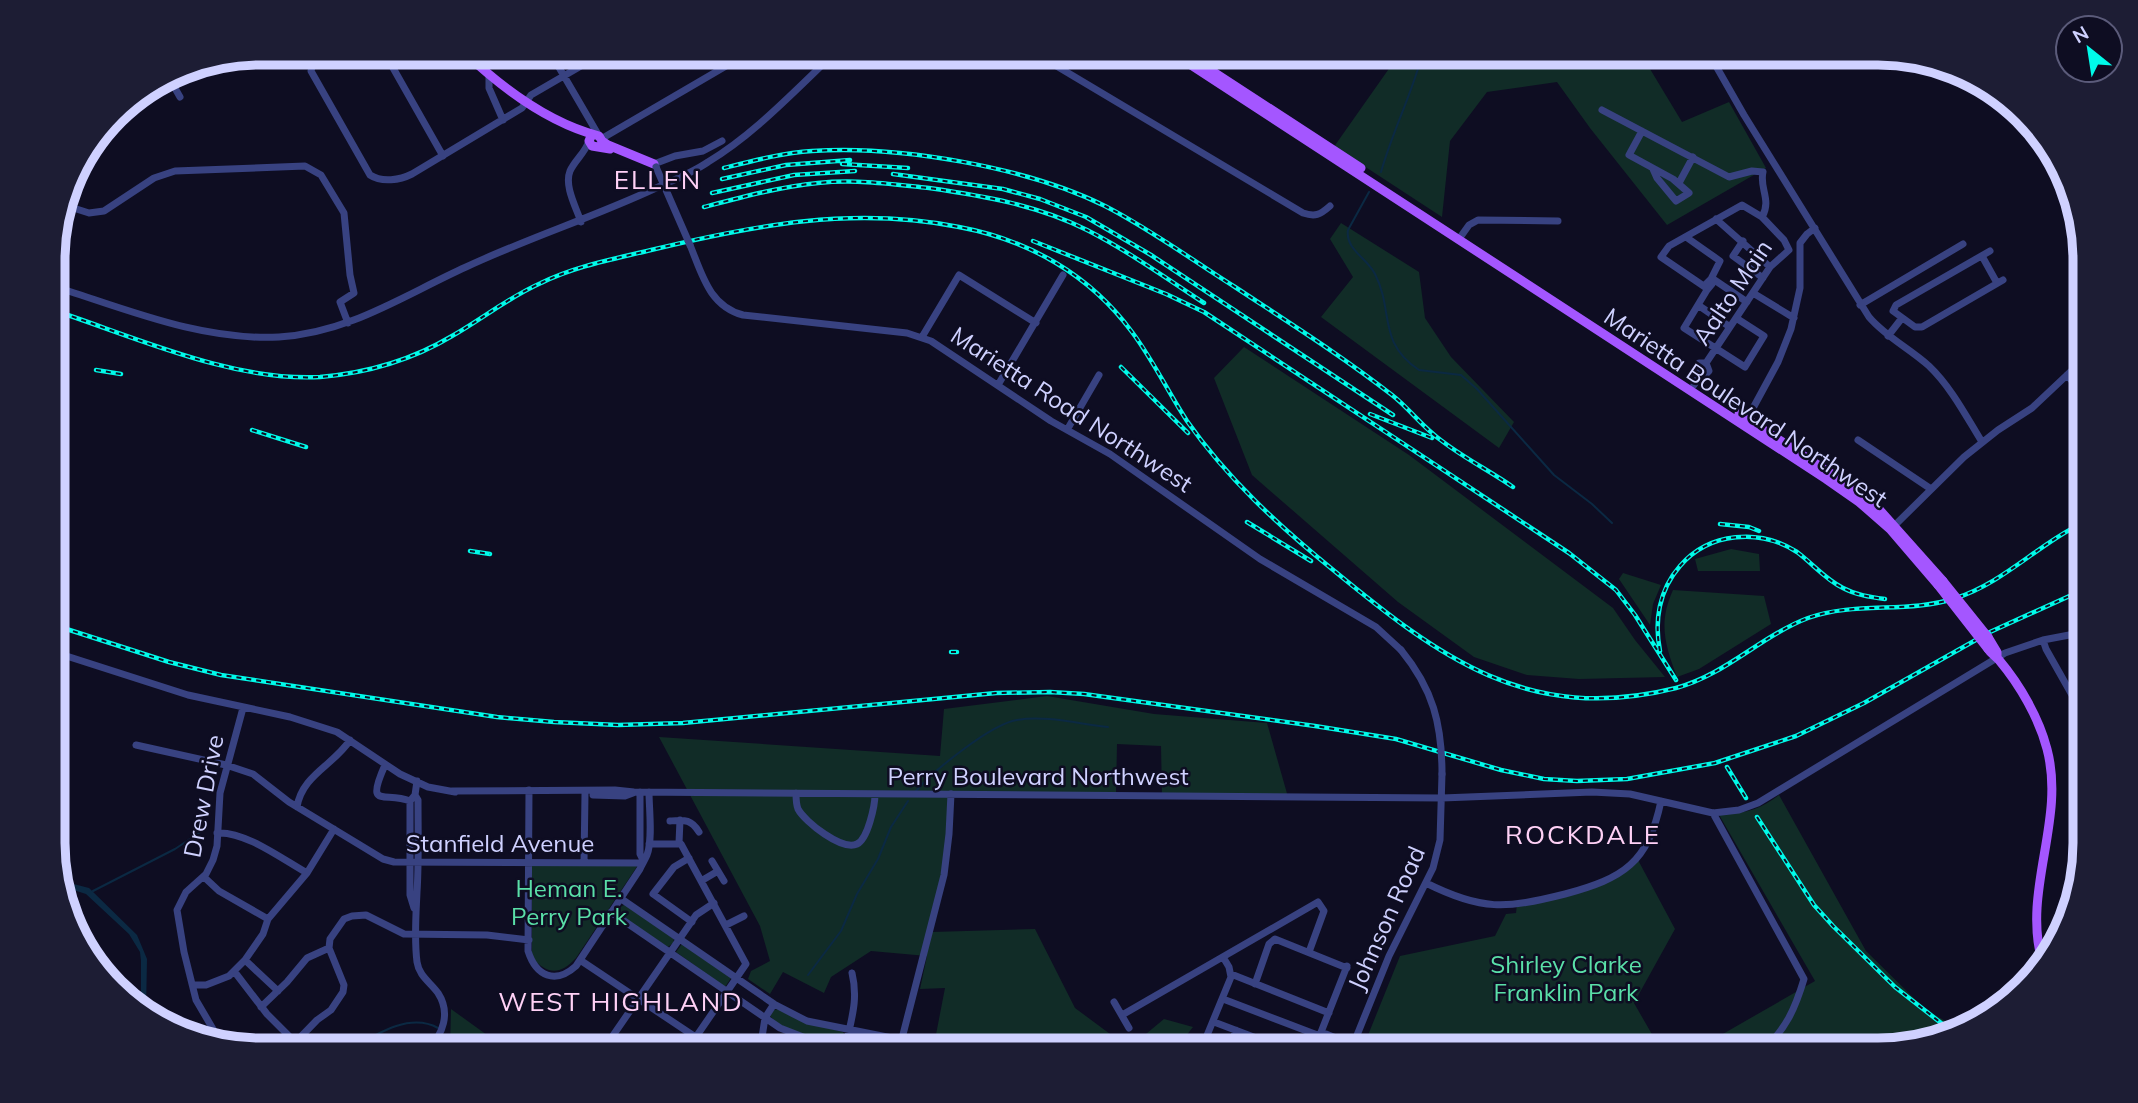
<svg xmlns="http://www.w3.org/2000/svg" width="2138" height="1103" font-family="Mulish,sans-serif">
<rect width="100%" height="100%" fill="#0e0d22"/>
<!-- green -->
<path fill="#112c27" d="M1612 52 1620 66 1647 64 1682 122 1729 102 1766 168 1667 225 1590 128 1557 82 1487 92 1450 141 1442 217 1364 166 1331 151 1400 53Z
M1341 223 1419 272 1425 318 1451 357 1514 422 1499 448 1321 317 1353 277 1330 239Z
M1244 347 1409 455 1613 608 1635 640 1665 677 1579 679 1527 675 1474 657 1398 602 1252 475 1214 378Z
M1731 549 1759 554 1760 571H1698L1695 559Z
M1623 573 1661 585 1653 604 1650 625 1619 579Z
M1673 590 1764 596 1771 624 1699 669 1677 677C1665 645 1658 623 1673 590Z
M1047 696 1154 714 1267 723 1288 797 1162 795 1161 746 1117 744 1116 794 948 797V844L932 932 1035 929 1075 1008 1129 1048 1164 1019 1193 1027 1175 1050H933L945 988 920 989 927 956 871 951 831 977 824 993 783 972 770 994 748 979 751 971 770 961 760 926 659 737 940 756 944 709Z
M1779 795 1866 951 1926 1010 1958 1028 1892 1050H1695L1815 981 1718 813C1742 815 1760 810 1779 795Z
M1638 860 1675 929 1634 1003 1661 1050H1362L1400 956 1495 936 1506 914 1516 913 1517 904 1588 890Z
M638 865 576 958C559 976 548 974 532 958V866Z
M625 904 674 939 673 943 668 947 618 914V909Z
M682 944 731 978 725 987 676 952Z
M451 1009 494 1040V1050H450Z
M779 1009 804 1022 843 1032 845 1036 843 1043C824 1045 783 1031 770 1016L774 1010Z"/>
<!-- water -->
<path fill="#0b2943" d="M58 880 89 888 137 935 147 959 146 1011 141 1007V961L140 952 129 934 86 894 61 886Z"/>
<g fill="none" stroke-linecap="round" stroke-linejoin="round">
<!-- stream -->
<path stroke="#0b2943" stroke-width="2" d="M1381 172C1393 130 1412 94 1423 52
M1369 192 1348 230C1345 249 1367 258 1375 274 1394 311 1377 342 1419 370L1461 375 1477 389 1554 475 1592 504 1612 523
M916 791C933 771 991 724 1017 720 1046 715 1079 724 1108 727
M93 891 175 849 205 829
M808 975 841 931 857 894 878 859 891 827 908 801
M446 1035 454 1050
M349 1050C375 1035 409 1012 438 1028"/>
<!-- minor -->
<path stroke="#384281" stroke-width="7" d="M332 52 313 63 311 71 370 175C382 183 400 180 412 174L522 108 531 95 605 52
M384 52 443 156
M550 52 599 136
M1033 52 1303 213C1315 217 1320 215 1330 206
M1708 52 1744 115 1869 317C1886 337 1909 348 1929 366 1951 387 1966 416 1982 442
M257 53 258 55
M168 76 180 97
M489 76V88L503 120
M1602 110 1729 177 1752 171 1763 172
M1642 131 1629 155 1673 179 1689 193 1676 201 1657 178 1653 169
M601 139 750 52
M656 166 654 164 675 156 703 151 722 141
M1679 183 1693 157
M64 205 89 213 104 211 154 178 175 171 305 166 321 175 344 213 350 275 354 293 340 302 348 323
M1716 219 1770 267
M581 222C576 207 564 186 570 171 575 160 585 153 589 141
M1686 237 1720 261 1711 279
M1459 239 1469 225 1478 220 1558 221
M1743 241 1733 256 1763 278
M690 245C702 274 709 306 743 315L907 333 931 341 1051 421 1110 454 1260 559 1376 627 1401 650
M1990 251 1896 305 1893 311 1915 327H1922L2003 280
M1982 256 1997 283
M1711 279 1712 284 1707 290 1705 285Z
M1713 279 1747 302
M53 286C126 309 201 341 279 337 349 333 404 295 466 267 528 238 594 217 656 188 674 180 692 173 708 162 756 133 795 90 836 52
M1705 287 1661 257 1669 246 1742 205 1762 217
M1707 290 1684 328 1745 367 1764 336 1736 318
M1753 293 1794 318
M1698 305 1730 327
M1860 305 1963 244
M1888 336 1902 318
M922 337 959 275 1036 323
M1706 363 1709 371 1704 376 1700 375 1696 370 1699 363H1706L1770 267 1789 250 1784 240 1762 217C1772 200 1759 188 1763 172
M2067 375 2084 395
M998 385 1063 275
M1694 385 1700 375
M1746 421 1778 362 1791 329 1800 288V243L1807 234 1815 228
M1067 430 1099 375
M1858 440 1931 489
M1891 529 1964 457 1998 430 2032 408 2084 359
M2043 640 2046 649 2085 718
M54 652 188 695 290 717 337 732 400 774 428 787 455 792
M136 745 226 765 253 774 289 802 383 859 394 862 642 863
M385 765C365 810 384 791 410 801
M529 790 528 951C536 976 555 985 576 966L640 869C642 864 645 860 647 855 653 840 649 808 649 792
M452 791 615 790 634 792 1442 798 1592 792 1630 794 1713 813 1739 810 1758 803 2005 653 2043 640 2085 632
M640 792V854L643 860
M796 793C796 799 796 804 798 809 805 822 842 851 857 844 868 839 875 805 875 794
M415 795 418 800C418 831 419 862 417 892 416 915 414 939 417 962 419 976 430 982 438 993 451 1013 443 1034 428 1050
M593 795 625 796 633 793
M297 807C302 775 334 765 350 740
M1713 813 1804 979C1795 1009 1786 1029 1763 1050
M670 821C685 820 691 819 699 832
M217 833C245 831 282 859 307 873
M679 843 680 820
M649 844H681L746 964 687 1050
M689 858 674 867 653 894 692 922
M712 861 724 881
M584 863 585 794
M204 877 219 891 268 919
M701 881 718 871
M1426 883C1482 911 1505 909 1565 894 1624 878 1648 863 1661 801
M620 898 774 1004 807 1021 902 1040
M414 908 410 895V801L415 795 417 781
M611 912 780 1028 816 1042 858 1050
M726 925 744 916
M245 960 278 991
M580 960 715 1050
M234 971 267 1014 295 1042
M1231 974 1329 1013
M1255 984 1269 944 1275 939 1347 968
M193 985H206L229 976 245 960 263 934 268 919 307 873 334 829
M1223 999 1320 1036 1326 1034 1353 1045
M1114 1002 1129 1028
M261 1007 287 982 307 958 329 948
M1122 1015 1318 902 1324 911 1309 952
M1214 1022 1288 1050
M1319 1039 1346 1050
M220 1041 196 1000 184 952 177 910 186 892 206 874 213 860 217 846 220 793 243 708
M609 1043 620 1050
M288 1050 317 1020 331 1010 343 992 344 985 329 948 330 939 344 919 352 916 366 915 404 934 487 935 529 940
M603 1050 696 915 714 903
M760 1050 765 1018 774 1004
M845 1050C850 1022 859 1002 852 973
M899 1050 944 875 949 834 951 794
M1201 1050 1231 977 1229 967 1223 957
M1229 1050 1236 1030
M1314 1050 1347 966
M1351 1050 1389 956 1433 868 1440 840 1442 774"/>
<!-- major -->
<path stroke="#a456ff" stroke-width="9" d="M464 52C502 88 549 123 599 136L602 141 608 145 654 164
M1171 52 1826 479 1859 502 1890 529 1938 585
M1183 52 1361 168
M591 136 589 141 592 146 610 149
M1739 414 1838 478 1877 507 1943 581
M1988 637 1997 652V658
M1988 649C1991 654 1995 656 1999 660 2020 685 2039 718 2047 749 2066 820 2022 890 2042 961"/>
<defs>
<path id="rail" d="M842 164 908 168
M724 168C752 161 782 153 812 151 898 145 1027 167 1105 206 1150 229 1192 260 1235 287 1288 322 1342 356 1392 395 1410 409 1423 428 1442 441 1464 458 1490 471 1513 487
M893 174 1003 189 1040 199 1086 217 1151 255 1393 415
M722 179 786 165 850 160
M712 193 794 175 855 171
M704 207C742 197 779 187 818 183 855 179 892 184 929 188 984 196 1037 205 1087 230 1128 251 1166 278 1204 303
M1033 241 1166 294 1204 312 1569 553 1616 590 1635 615 1676 680
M53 310C135 337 234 382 320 377 367 373 412 360 452 336 482 319 509 297 541 283 575 266 614 259 651 250 755 225 853 206 959 227 1029 240 1090 275 1132 332 1153 360 1168 392 1187 421 1227 478 1278 525 1332 569 1439 657 1528 725 1676 688 1725 675 1761 636 1808 618 1856 601 1908 614 1956 598 2005 582 2039 543 2085 522
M1121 367 1188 433
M96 370 121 374
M1370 414 1432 438
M252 430 306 447
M1247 522 1311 561
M1720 524 1749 527 1759 531
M470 551 490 554
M54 625 169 662 221 675 497 717 554 722 618 725 683 723 996 693 1050 692 1084 694 1315 726 1396 739 1501 770 1544 779 1577 781 1627 779 1715 763 1796 736 1864 703 1990 632 2085 589
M1660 651C1654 621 1659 590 1680 566 1709 532 1760 528 1797 552 1813 564 1825 579 1843 588 1856 595 1870 597 1885 599
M951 652H957
M1727 767 1746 798
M1757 817 1814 905 1833 926 1895 987 1950 1030"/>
</defs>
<!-- rail casing -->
<use href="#rail" stroke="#00fae9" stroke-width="4.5"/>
<!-- rail -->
<use href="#rail" stroke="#0e0d22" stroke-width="2" stroke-dasharray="5" stroke-linecap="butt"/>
<!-- minor-bridge -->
<path stroke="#384281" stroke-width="7" d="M656 167 690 245
M1401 650C1433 689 1442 724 1442 774"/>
<!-- major-bridge -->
<path stroke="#a456ff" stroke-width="9" d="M1943 581 1988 637
M1938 585 1988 649"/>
</g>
<g text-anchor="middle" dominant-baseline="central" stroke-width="5" stroke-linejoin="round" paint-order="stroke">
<!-- street labels -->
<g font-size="24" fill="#cfd1ff" stroke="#0e0d22">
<text transform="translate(1732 292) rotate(-56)">Aalto Main</text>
<text transform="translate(1746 407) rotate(34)">Marietta Boulevard Northwest</text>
<text transform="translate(1072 409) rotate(33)">Marietta Road Northwest</text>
<text x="1038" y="776">Perry Boulevard Northwest</text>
<text transform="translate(203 796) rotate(-79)">Drew Drive</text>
<text x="500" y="843">Stanfield Avenue</text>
<text transform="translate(1386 918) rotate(-66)">Johnson Road</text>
</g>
<!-- park labels -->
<g font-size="24" fill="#5adfa8" stroke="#0e0d22">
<text x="569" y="888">Heman E.<tspan x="569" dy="28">Perry Park</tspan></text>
<text x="1566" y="964">Shirley Clarke<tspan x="1566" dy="28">Franklin Park</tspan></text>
</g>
<!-- neighbourhood labels -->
<g font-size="26" letter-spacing="2" fill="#ffd1f6" stroke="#0e0d22">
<text x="658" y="179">ELLEN</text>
<text x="1583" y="834">ROCKDALE</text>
<text x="621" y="1001">WEST HIGHLAND</text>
</g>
</g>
<!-- crop -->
<path d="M0 0H2138V1103H0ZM260 65H1878A195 195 0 0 1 2073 260V843A195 195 0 0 1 1878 1038H260A195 195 0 0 1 65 843V260A195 195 0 0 1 260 65Z" fill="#1d1d34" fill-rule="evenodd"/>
<path fill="none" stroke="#cfd1ff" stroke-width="9" d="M260 65H1878A195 195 0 0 1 2073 260V843A195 195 0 0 1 1878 1038H260A195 195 0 0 1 65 843V260A195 195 0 0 1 260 65Z"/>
<!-- north arrow -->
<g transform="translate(2089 49) rotate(330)"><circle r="33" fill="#0e0d22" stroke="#5b5b7a" stroke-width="2"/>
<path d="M0-5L12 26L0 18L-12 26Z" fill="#00fae9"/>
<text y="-10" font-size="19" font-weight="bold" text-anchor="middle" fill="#cfd1ff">N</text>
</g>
</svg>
